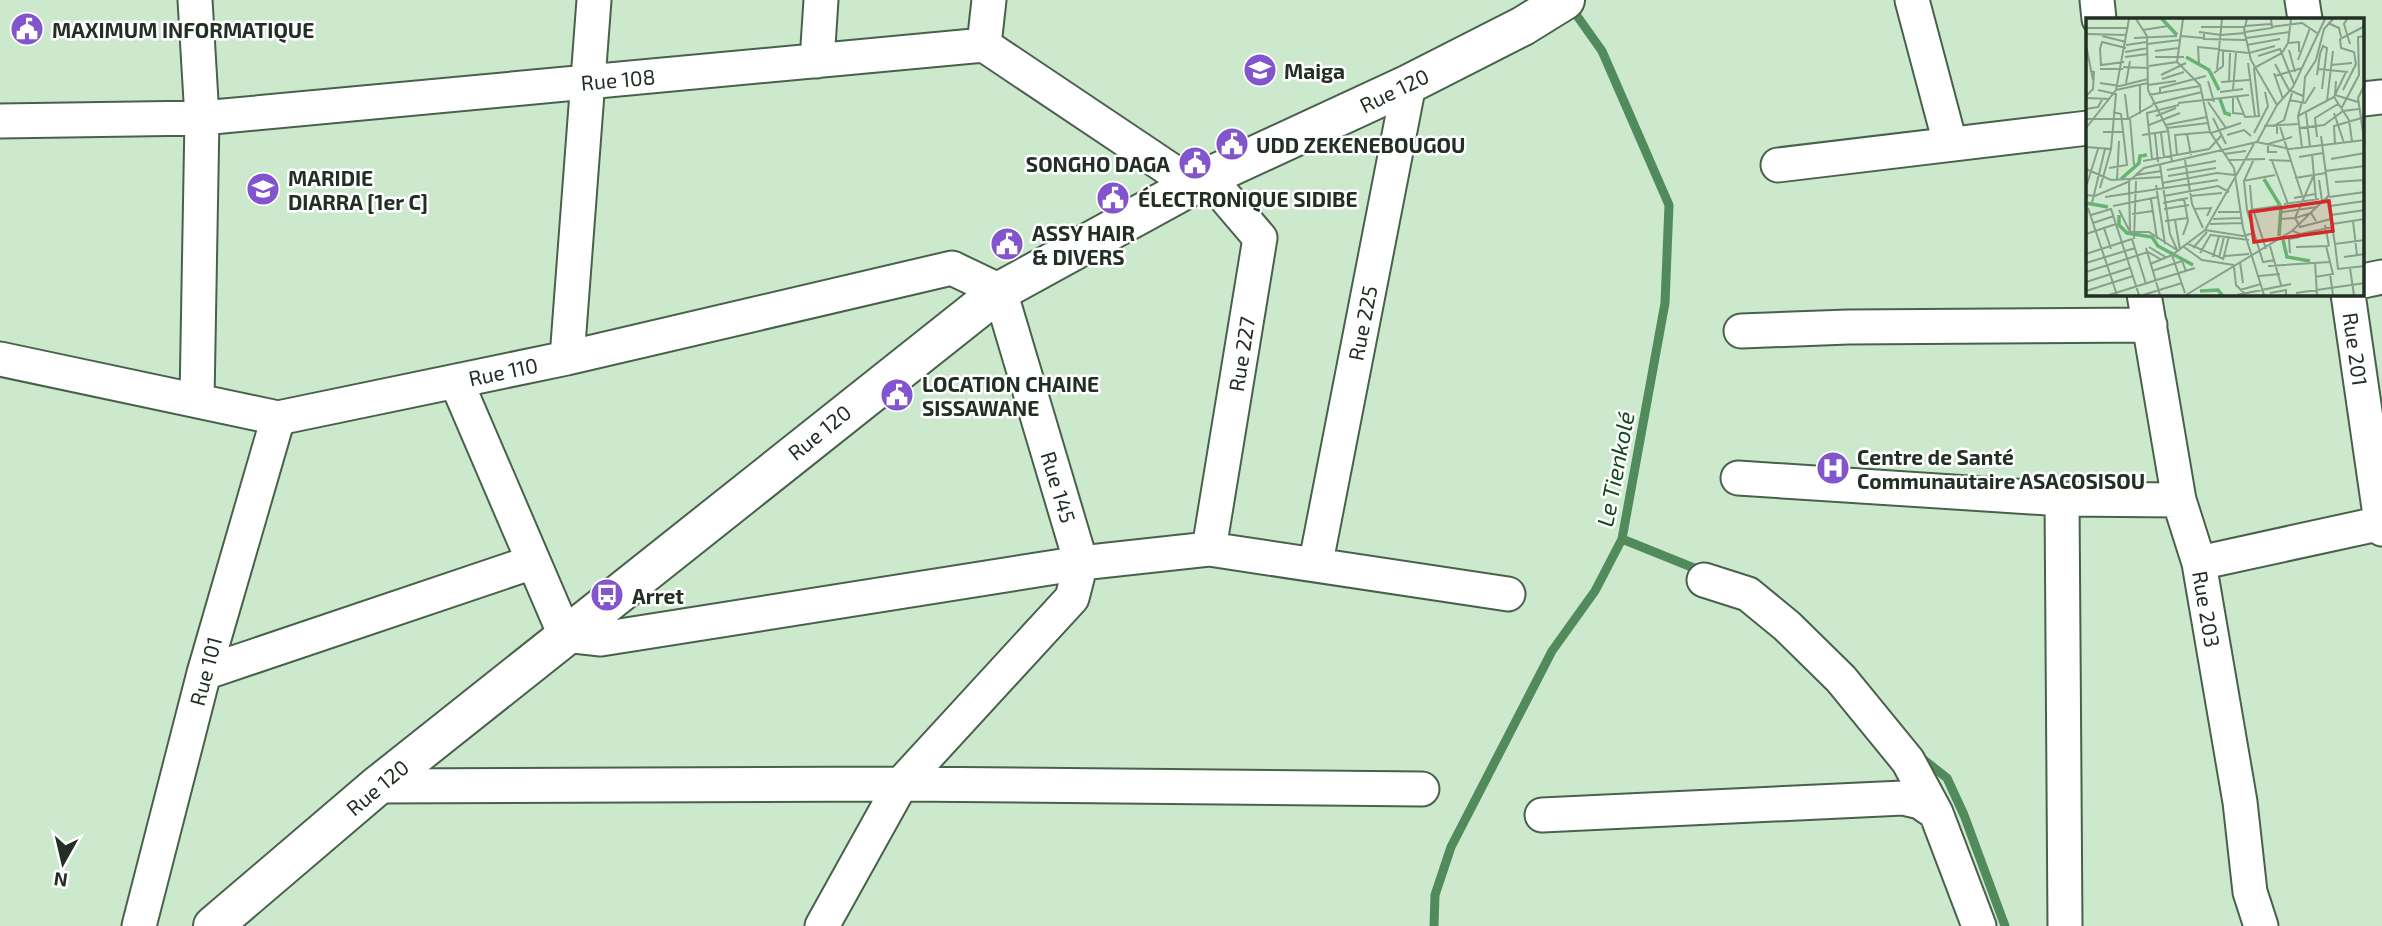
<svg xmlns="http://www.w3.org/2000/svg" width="2382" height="926" font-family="'Exo 2',sans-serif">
<rect width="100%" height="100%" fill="#cce9ce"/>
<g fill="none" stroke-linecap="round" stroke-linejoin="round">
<!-- stream -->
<path stroke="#528b5b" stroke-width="9" d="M1622 539 1704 572
M1919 756 1947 778 1964 815 2005 926
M1434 926 1435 895 1451 847 1552 651 1595 591 1622 539 1665 303 1669 205 1602 51 1570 6"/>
<defs>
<path id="minor" d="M195 0 202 118 197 400
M1912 0 1950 143
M2097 0 2099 19
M2302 0 2305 19
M984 45 989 0
M817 61 821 0
M2363 99 2382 97
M0 121 202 118 984 45 1193 185
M1778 165 2088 128
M1208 177 1260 238 1209 549
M2363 281 2382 277
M2144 294 2179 500 2199 563 2240 802 2250 892 2261 926
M2348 294 2382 529
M1741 331 1848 327 2150 325
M567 358 594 0
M0 359 278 418 567 358 952 268 1000 291 1081 563 601 639 565 635 456 381
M1738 478 2062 499 2179 500
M2062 499 2065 926
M1316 562 1409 84
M2199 563 2382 523
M1704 580 1748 594 1787 626 1841 679 1908 761 1936 813
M204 673 533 562
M377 786 901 784 1422 789
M1542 815 1903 798 1920 802 1936 813 1979 926
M139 926 204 673 278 418
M822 926 901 784 1072 598 1081 563 1209 549 1508 594"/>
<path id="secondary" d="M213 926 377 786 1000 291 1208 177 1409 84 1523 26 1565 0"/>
</defs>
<!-- minor casing -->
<use href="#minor" stroke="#48614b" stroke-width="37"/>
<!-- secondary casing -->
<use href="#secondary" stroke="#48614b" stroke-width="42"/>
<!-- minor -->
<use href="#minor" stroke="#fff" stroke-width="33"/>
<!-- secondary -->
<use href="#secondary" stroke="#fff" stroke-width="38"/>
</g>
<!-- icons -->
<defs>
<symbol id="civic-disc" viewBox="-11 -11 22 22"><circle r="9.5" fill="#8254cd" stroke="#fff"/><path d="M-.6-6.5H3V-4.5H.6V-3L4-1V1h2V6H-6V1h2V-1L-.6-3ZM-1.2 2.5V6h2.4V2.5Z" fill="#fff"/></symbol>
<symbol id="school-disc" viewBox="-11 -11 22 22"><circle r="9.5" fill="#8254cd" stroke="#fff"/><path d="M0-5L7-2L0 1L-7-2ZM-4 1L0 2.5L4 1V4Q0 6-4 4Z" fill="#fff"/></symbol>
<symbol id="hospital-disc" viewBox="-11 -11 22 22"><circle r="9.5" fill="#8254cd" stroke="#fff"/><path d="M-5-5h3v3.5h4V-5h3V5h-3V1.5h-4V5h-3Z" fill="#fff"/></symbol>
<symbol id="bus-disc" viewBox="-11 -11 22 22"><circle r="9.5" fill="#8254cd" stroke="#fff"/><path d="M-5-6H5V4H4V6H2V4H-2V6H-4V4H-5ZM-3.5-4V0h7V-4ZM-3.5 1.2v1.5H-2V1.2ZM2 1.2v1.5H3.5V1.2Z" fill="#fff"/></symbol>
</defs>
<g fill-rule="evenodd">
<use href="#civic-disc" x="8" y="10" width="38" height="38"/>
<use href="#school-disc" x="1241" y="51" width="38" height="38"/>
<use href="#civic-disc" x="1213" y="125" width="38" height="38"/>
<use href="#civic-disc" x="1176" y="144" width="38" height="38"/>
<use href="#school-disc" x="244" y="170" width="38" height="38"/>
<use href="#civic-disc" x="1094" y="179" width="38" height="38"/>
<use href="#civic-disc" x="988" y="225" width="38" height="38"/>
<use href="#civic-disc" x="878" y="376" width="38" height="38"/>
<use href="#hospital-disc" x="1814" y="449" width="38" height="38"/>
<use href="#bus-disc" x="588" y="576" width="38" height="38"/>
</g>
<g text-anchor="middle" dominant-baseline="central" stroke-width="5" stroke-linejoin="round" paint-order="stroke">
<!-- poi labels -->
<g font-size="21" font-weight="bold" fill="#232f25" stroke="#fff" text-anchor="start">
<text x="52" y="29">MAXIMUM INFORMATIQUE</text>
<text x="1284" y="70">Maiga</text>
<text x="1256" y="144">UDD ZEKENEBOUGOU</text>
<text x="1170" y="163" text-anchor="end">SONGHO DAGA</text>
<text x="288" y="177">MARIDIE<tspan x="288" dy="24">DIARRA [1er C]</tspan></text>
<text x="1138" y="198">ÉLECTRONIQUE SIDIBE</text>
<text x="1032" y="232">ASSY HAIR<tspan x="1032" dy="24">&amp; DIVERS</tspan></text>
<text x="922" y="383">LOCATION CHAINE<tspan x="922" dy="24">SISSAWANE</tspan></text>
<text x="1857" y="456">Centre de Santé<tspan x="1857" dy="24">Communautaire ASACOSISOU</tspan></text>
<text x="632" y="595">Arret</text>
</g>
<!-- street labels -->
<g font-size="21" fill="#232f25" stroke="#fff">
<text transform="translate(618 79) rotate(-5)">Rue 108</text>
<text transform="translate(1394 90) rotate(-26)">Rue 120</text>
<text transform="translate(1362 323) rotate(-79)">Rue 225</text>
<text transform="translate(2356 349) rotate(82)">Rue 201</text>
<text transform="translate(1241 354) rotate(-81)">Rue 227</text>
<text transform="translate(503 371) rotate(-12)">Rue 110</text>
<text transform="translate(819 432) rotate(-39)">Rue 120</text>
<text transform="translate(1059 487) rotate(73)">Rue 145</text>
<text transform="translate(2207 609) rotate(80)">Rue 203</text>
<text transform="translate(205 671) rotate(-75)">Rue 101</text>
<text transform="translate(377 787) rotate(-40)">Rue 120</text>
</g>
<!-- water labels -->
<g font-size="23" font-style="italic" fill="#10491e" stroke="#fff">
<text transform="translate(1615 469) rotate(-79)">Le Tienkolé</text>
</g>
</g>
<!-- overview -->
<g transform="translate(2086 18)">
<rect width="278" height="278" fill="#cce9ce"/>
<path fill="none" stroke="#66b372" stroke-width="3.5" d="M76 1 91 17M100 39 123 52 133 72M134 81 139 95 145 97M35 161 53 145 54 138 61 137M178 161 195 189 193 218M0 185 22 189M33 197V207L41 215 66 219 72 228 107 247M197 222 201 239 224 243M114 273 132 272 136 277"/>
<path fill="none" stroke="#889f8a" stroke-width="2" d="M50 1 61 18 62 72 82 112 86 144M97 1 91 44 114 67 124 114 148 150 157 210 178 277M161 1 158 12 165 42 191 87M261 1 258 6 264 26M242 5 253 10 255 19M159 8 185 6M115 9H159M185 9 216 5 231 15M0 10H42M57 12 82 8M113 14 135 17M159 14 186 10 185 1M118 15V21L160 22M0 16 41 17M135 17 159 15M16 18 40 24M95 18 117 20M48 20 91 18M160 20 203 14M202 25 213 24V34M61 26 94 22M0 27 7 62M40 27 61 24M161 27 194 21M133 32 163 35 189 28M203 32 209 54M69 33 93 30M39 34 62 30M234 36 237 28 241 30 236 71M172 38 194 31 208 66M39 39 62 36M69 39H98M212 42 224 10M38 44 15 47 14 31 16 24 40 30M162 45 169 98M113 46 112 29 133 31M189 46 203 72 217 78M245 47 266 45M63 48 91 44M37 49 63 50M14 51H37M131 51 136 1M232 51 262 54M128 55 137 48V33M188 55 197 81M75 57 100 45M231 57 234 36M189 58 216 50M76 61 98 54M122 63 128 84M250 63 249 77 272 84M135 64 163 62M143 64 144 35M14 65 34 68 62 61M40 65 44 43M279 66 272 80 279 128M62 67 90 63M12 72 30 76 25 131M30 72 62 65M147 72 150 35M257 72 270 46 268 34 255 30 254 21 279 8M134 74 157 71M74 75V70L120 58M39 76 42 101M63 77 114 68M0 78 7 71 8 54 4 53M151 79 159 99 173 98 168 50 196 35 202 25 205 1M248 79 263 102 266 123M0 80 24 81M147 80V95L157 96M203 82 219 85 229 69M241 83 247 33M122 84 140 110M217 84 219 59 230 42 238 11 247 1M92 85 163 77M66 86 116 74M0 91 12 89 17 80M255 91 273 57 272 19 279 18M220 95 224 129M248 95 258 125M54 96V66M70 98 90 90M212 98 248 79 260 54M127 100 140 126M0 101H42L67 87M44 101 48 147M63 107 94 95M79 107 121 99M178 108 212 106M194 109 216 177M0 110 30 72 43 1M81 110 122 105M213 110 238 107 257 93 273 91M17 114H38M75 115 78 139M125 115 155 105M168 115 182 88 179 74M69 116 72 144M89 116 91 137M101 116 105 137M191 116V106L198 102 206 75M56 117 83 113M89 117 124 114M141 117 158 112 165 118M235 118 243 179M231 119 229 100 252 86M171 124 191 87 207 69 239 1M249 126 248 108 279 99M0 129 25 131 14 170M216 130 212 98 216 84M191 134H182V126L206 119M138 136 160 133M226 136 230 182M213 139 237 135M66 141 61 95 93 87M168 141 158 163 161 192 177 244 189 242M245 141 279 135M99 142 106 186 117 210M142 142 179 141M183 142 205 143M57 143 123 131 135 118M186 143 202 186M74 147 84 216 92 234M23 150 41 147 35 96 27 94M0 151 25 162 76 159M81 152 130 143M239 153 279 148M50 157 75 153M82 158 130 150M209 160 240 155M31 162 33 123M233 162 236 183M43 163 44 214M157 163 189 157M249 164 279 162M76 165 131 155 149 157M1 166 12 131M70 167 79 226M164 167 166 191M0 177 9 178 42 164 58 150 171 124 204 131 279 122M78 178 132 168 143 174M104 178 136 175M19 179 132 162M243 179 279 174M208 180 229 176M65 181 71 221M6 185 19 131M77 185 102 180M198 186 233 181M27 188 72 179M244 188 279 183M2 190 31 277M78 191 103 187M108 191 125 190 121 198M167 191 180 231M33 192 44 214H63L91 232M164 192 192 188M132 194H154M196 194 231 189M46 196 67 193M5 197 25 191 53 277M245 197 279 192M127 201 155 200M194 201 209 200 227 159M89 202 94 232M79 203 102 200M230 203 225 195 209 200 214 209 245 201M267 203 271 237M7 205 28 198M124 206 156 205M246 206 279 201M239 207 243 228M18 210 25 231M119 212 157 218 168 215M207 213 214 216 247 209M0 216 30 206M97 217 102 203 98 181M125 217 163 222M46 221 60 266M48 221 50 163M102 226 138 241M249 226 252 251 279 248M184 228 195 267M63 229 81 240M98 229 116 242 148 247M210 229 243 228M60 230 74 277M107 230 121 214M114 235 125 216M204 235 203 221 214 219M0 236 46 221M86 237 99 275M139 238 163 236M127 239 133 218M258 239 279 236M133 240 138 219M137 242 143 218M154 244 157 265M229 244 231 277M0 245 49 230M64 246 86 237 119 212 168 126M182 248 244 244M148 249 150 267 158 275M264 250 268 277M66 253 96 243 100 253M0 254 62 234 76 242M244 256 247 277M173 258 194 256M229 259 247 256 240 228M0 264 44 250M154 272 175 266M0 273 47 258M184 275 200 272V277M210 275 279 265M23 277 109 250M57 277 96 265M100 277 206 213 241 179 249 226 279 222M151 277 205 266"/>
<path fill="#d62828" fill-opacity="0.15" stroke="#d62828" stroke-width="3.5" d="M243 183 247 213 168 224 164 194Z"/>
<rect width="278" height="278" fill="none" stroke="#232f25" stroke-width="3.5"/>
</g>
<!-- north arrow -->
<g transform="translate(63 863) rotate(188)" stroke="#ffffff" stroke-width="5" paint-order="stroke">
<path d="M0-5L12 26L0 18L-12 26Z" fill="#232f25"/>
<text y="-10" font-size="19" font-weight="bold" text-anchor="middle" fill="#232f25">N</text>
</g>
</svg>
